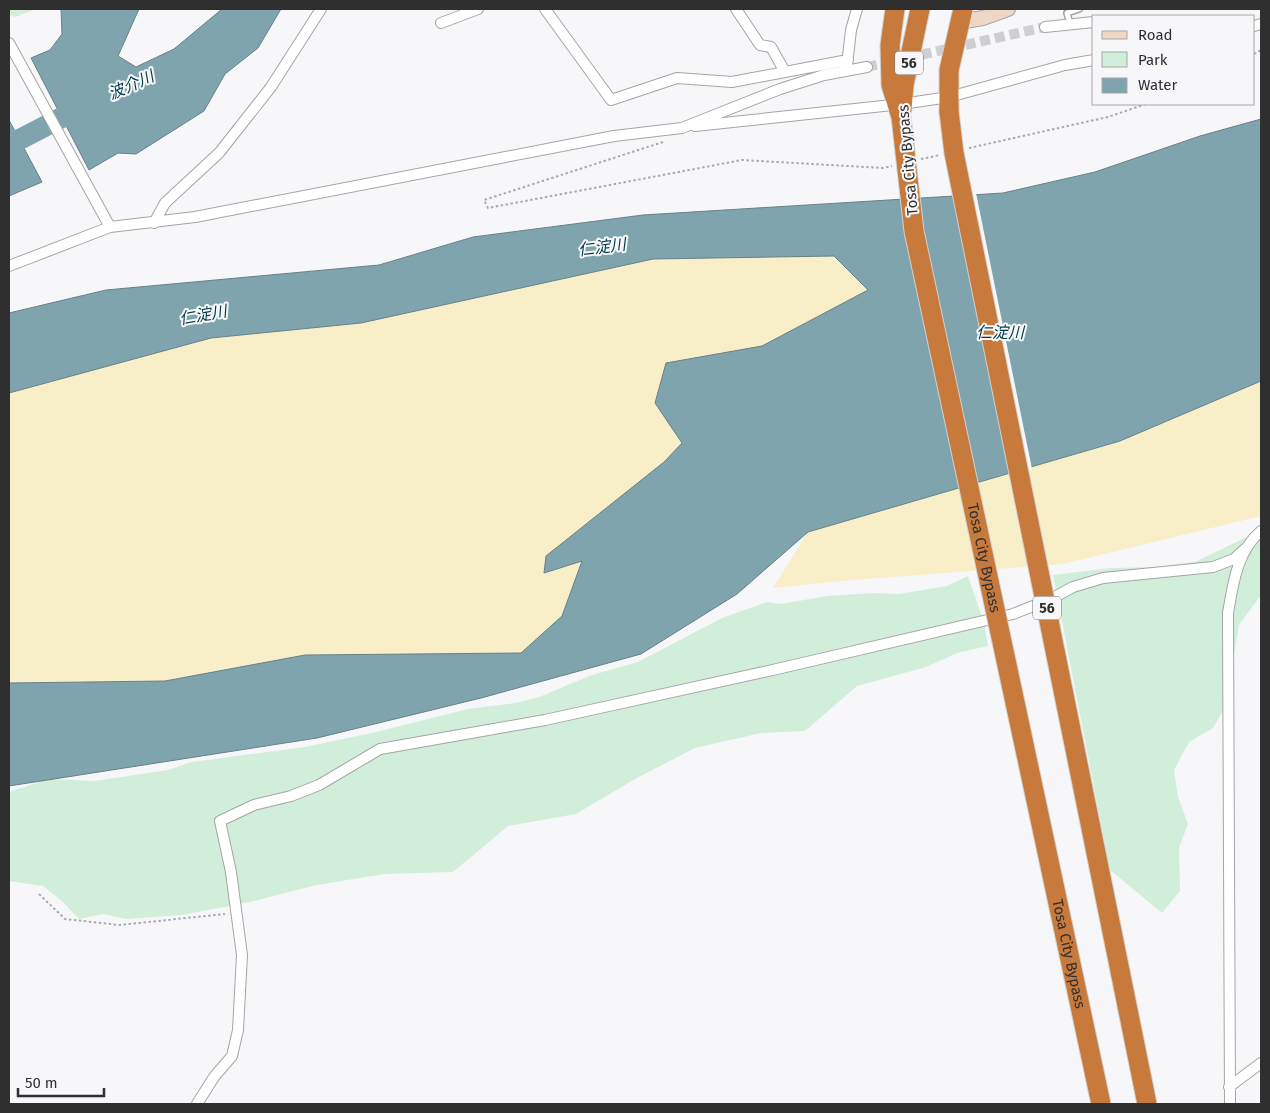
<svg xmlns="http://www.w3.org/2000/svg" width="1270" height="1113" font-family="'Fira Sans','Noto Sans JP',sans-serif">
<rect width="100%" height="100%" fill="#f7f7f9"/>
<!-- green -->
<path fill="#d1eedb" d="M9 9H36L15 17 9 15Z
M1261 530V595L1239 625 1225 707 1213 728 1189 742 1174 770 1178 797 1188 824 1179 848 1180 891 1162 913 1110 870 1053 575 1111 568 1156 567 1195 562Z
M968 576 984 623 988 646 957 653 926 667 857 686 805 731 761 733 695 748 635 779 576 814 508 826 453 872 384 874 317 885 250 902 182 915 127 919 103 914 79 919 62 901 43 886 9 881V792L48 779 95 781 168 770 191 762 305 747 376 732 468 709 515 703 539 697 592 675 638 662 722 618 767 602 781 604 827 596 874 593 899 594 947 586Z"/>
<!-- sand -->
<path fill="#f8eec8" d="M834 256 868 290 762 346 666 364 655 403 682 443 664 462 546 556 544 573 582 561 562 616 521 653 305 655 165 681 9 683V393L211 338 361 323 653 259Z
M1261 381V516L1063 564 852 580 773 588 808 532 1120 441Z"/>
<!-- water -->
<path fill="#7fa4ae" stroke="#678188" d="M61 9H139L118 56 136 67 174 49 222 9H281L258 48 225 74 204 111 136 154 118 153 89 170 31 58 50 50 62 34Z
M1261 119V381L1120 441 808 532 737 594 641 654 481 698 317 738 9 786V683L165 681 305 655 521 653 562 616 582 561 544 573 546 556 664 462 682 443 655 403 666 363 762 346 868 290 834 256 653 259 361 323 211 338 9 393V313L106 290 379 265 473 237 643 215 1003 193 1095 172 1200 136Z
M9 120 42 182 9 196Z"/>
<!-- pier -->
<path fill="#f7f7f9" d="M976 193 1032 469 1012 474 955 195Z"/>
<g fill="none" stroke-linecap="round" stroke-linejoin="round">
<!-- river -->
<path stroke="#7fa4ae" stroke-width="21" d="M9 145 86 105"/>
<!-- street-tunnel -->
<path stroke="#cfcfd1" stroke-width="10" stroke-dasharray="10 5" stroke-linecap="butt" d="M907 58 1045 27
M867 67 893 61"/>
<defs>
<path id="lane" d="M1070 24 1067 13 1079 9"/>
<path id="street" d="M545 9 611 100 677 78 732 82 848 60
M736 9 760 45 771 47 785 72
M441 23 478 9
M1254 26 1261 24
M1045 27 1094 22
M9 43 110 227
M847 65 851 30 857 9
M695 126 902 104 949 97 1065 65 1094 60
M154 223 165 203 219 153 271 87 321 9
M9 266 110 227 195 217 614 136 682 128 780 89 824 75 867 67
M1229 1087 1261 1063
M197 1104 214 1077 232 1056 238 1030 242 955 231 872 220 821 254 805 291 796 319 785 380 749 545 720 777 669 1013 614 1051 599 1073 587 1103 578 1213 567 1234 559 1245 549
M1230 1104 1228 613C1233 584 1237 551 1261 531"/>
<path id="secondary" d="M959 22 983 18 1008 9"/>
<path id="highway" d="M895 9 890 45 891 85 901 117
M902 109 904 85 920 9
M949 112V70L963 9"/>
</defs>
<!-- lane casing -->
<use href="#lane" stroke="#a5a5a7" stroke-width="8"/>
<!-- street casing -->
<use href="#street" stroke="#a5a5a7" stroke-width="12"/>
<!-- secondary casing -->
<use href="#secondary" stroke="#a5a5a7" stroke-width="16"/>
<!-- highway casing -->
<use href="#highway" stroke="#d1d1d1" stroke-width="21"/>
<!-- path -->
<path stroke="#ababad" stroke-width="2" stroke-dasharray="2.5 2.5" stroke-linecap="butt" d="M1254 54 1261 50
M663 142 484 200 488 208 742 160 883 168 892 166
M969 148 1108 117 1146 104
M921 159 940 155
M39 894 65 919 119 925 225 914"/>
<!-- lane -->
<use href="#lane" stroke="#fff" stroke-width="5"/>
<!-- street -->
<use href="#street" stroke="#fff" stroke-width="10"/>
<!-- secondary -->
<use href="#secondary" stroke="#eed7c4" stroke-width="14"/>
<!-- highway -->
<use href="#highway" stroke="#c77a3b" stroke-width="19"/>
<defs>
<g id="highway-bridge">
<path d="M949 112 954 153 1147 1104"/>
<path id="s1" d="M901 117 914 231 1101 1104"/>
</g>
</defs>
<!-- highway-bridge casing -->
<use href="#highway-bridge" stroke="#d1d1d1" stroke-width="21" stroke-linecap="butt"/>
<!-- highway-bridge -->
<use href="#highway-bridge" stroke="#c77a3b" stroke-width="19"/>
</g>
<g text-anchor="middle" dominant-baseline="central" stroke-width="4" stroke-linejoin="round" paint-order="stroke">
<!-- shield labels -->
<g fill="#f7f7f9" stroke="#6b6b6c" stroke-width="1">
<rect x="895" y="51.5" width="28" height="23" rx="4"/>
<rect x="1033" y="596.5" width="28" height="23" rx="4"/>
</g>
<g font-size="14" font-weight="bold" fill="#2f2f30">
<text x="909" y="63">56</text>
<text x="1047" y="608">56</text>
</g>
<!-- street labels -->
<g font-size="15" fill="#2f2f30" stroke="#f7f7f9">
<text transform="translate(908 160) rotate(-95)">Tosa City Bypass</text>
<text stroke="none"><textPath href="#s1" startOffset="449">Tosa City Bypass</textPath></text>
<text stroke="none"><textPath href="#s1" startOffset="854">Tosa City Bypass</textPath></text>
</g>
<!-- water labels -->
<g font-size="16" font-style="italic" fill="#003b47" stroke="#f7f7f9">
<text transform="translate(131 85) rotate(-24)">波介川</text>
<text transform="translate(602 247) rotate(-7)">仁淀川</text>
<text transform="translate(203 315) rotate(-10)">仁淀川</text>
<text x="1000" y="332">仁淀川</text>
</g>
</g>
<!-- border -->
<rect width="1270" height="1113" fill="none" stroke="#2f2f30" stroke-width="20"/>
<!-- legend -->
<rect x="1092" y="15" width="162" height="90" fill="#f7f7f9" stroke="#a7a7a9"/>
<rect x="1102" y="31" width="25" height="8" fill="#eed7c4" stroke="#a7a7a9"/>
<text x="1138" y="40" font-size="15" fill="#2f2f30">Road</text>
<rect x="1102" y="52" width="25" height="15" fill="#d1eedb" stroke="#a7a7a9"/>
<text x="1138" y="65" font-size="15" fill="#2f2f30">Park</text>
<rect x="1102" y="78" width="25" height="15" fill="#7fa4ae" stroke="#a7a7a9"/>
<text x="1138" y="90" font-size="15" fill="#2f2f30">Water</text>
<!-- scale -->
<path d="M18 1088v8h86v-8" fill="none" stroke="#2f2f30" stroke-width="2.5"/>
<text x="25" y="1088" font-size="15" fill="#2f2f30" stroke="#f7f7f9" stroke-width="4" paint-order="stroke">50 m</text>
</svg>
